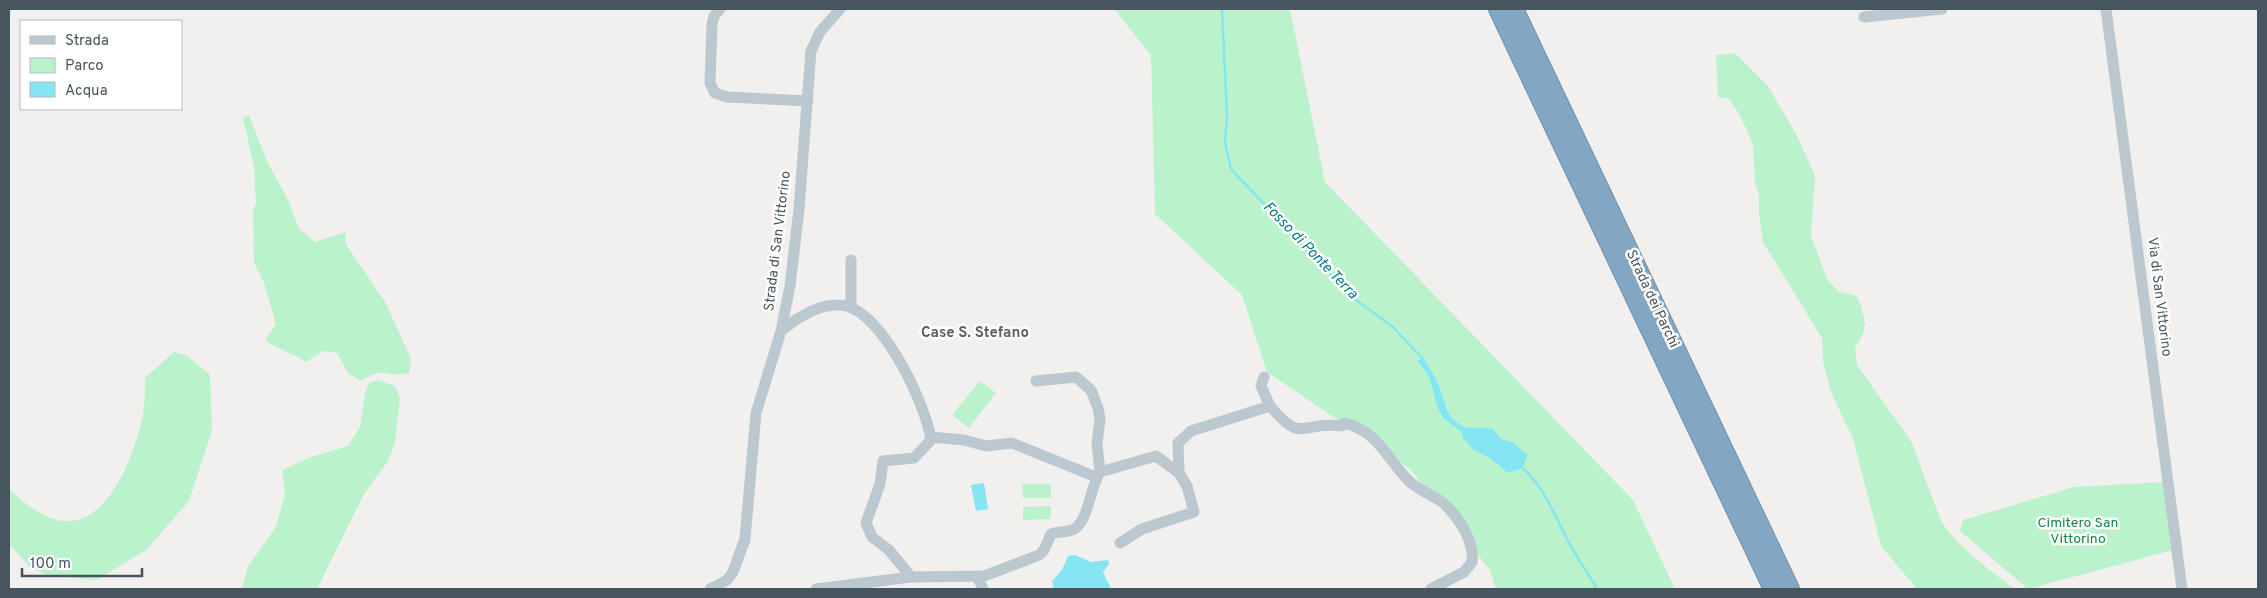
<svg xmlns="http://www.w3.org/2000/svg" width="2267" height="598" font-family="Overpass,sans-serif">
<rect width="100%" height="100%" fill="#f2efef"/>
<!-- green -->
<path fill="#baf3cb" d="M1114 9H1290L1325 182 1633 500 1675 589H1496L1490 570 1410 469 1267 372 1242 295 1155 214 1151 55Z
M1735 53 1768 86 1797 136 1815 176 1811 236 1827 279 1839 292 1856 296 1861 305 1865 323 1863 334 1855 348 1857 365 1911 441 1941 521C1959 549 1989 569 2015 589H1917L1881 546 1853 439 1831 392 1823 362 1822 338 1763 242 1759 214V196L1755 182 1753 145 1740 115 1729 99 1718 97 1716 55Z
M249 115 266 159 289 202 299 229 315 242 346 232 345 243 385 302 411 359 409 373C385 378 386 365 361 381L348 373 337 353 323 351 306 362C294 354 275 348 265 340L276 324 264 283 254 262 253 211 256 203 254 167 243 118Z
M174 352 186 355 210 375 212 431 189 501 146 550 97 580 46 575 30 567 9 544V489C23 502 44 520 64 521 109 524 132 458 141 424 145 410 145 392 145 378Z
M378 380 395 386 400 398 395 442 388 461 364 494 317 589H242L248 566 276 527 285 494 282 470 311 457 348 446 360 427 365 393 369 383Z
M980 381 996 393 969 428 952 415Z
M2164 482 2173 550 2028 589 1960 531 1963 520 2074 487Z
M1022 484H1051V498H1023Z
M1051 506V519L1023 520V507Z"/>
<!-- water -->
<path fill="#84e5f3" d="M1423 357C1428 366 1434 374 1438 384 1445 399 1445 418 1463 426 1473 430 1483 426 1493 429L1501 439 1512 442 1528 455 1522 468 1508 473 1490 458 1474 450 1463 438 1461 431 1444 419 1438 409 1429 376 1417 361Z
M984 483 988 509 976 511 971 485Z
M1075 555 1091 562 1108 560 1109 564 1103 572 1111 589H1054L1052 581 1062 570 1068 556Z"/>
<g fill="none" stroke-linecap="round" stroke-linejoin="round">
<!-- stream -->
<path stroke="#84e5f3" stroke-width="2.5" d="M1222 9 1227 116 1225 143 1231 169 1352 297 1393 327 1424 360
M1520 466C1543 485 1552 510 1565 535 1574 554 1587 571 1597 589"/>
<defs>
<path id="highway" d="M1498 9 1773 589
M1514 9 1790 589"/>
</defs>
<!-- highway casing -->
<use href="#highway" stroke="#6e92ae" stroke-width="20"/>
<!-- minor -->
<path stroke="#bcc8cf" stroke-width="11" d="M720 9 714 16 712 25 710 83 715 93 727 97 808 101
M2106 9 2182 589
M1864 17 1942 9
M851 260V308
M781 331C798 317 823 301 846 306 884 315 926 405 931 440L914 458 883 461 880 484 866 523 872 537 889 550 911 577
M1036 381 1076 377 1091 390 1098 408 1100 419 1097 444 1100 472
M1270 406C1304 446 1301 420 1341 426L1345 423C1380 433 1386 458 1409 481 1418 490 1429 493 1439 500 1456 511 1475 541 1472 562L1464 572 1431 589
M930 437 964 440 986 446 1012 443 1096 477
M1120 543 1142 529 1194 512 1187 486 1179 473
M977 576 983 589
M710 589 727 580 733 572 745 539 756 413 781 331 790 286 799 209 811 51 820 32 840 9
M816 589 911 577 984 576 1039 555 1044 550 1051 534C1058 531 1066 533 1074 529 1089 520 1090 487 1100 472L1156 456 1179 473 1178 443 1191 431 1270 406 1261 386 1264 377"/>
<!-- highway -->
<use href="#highway" stroke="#83a7c2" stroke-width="18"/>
</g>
<g text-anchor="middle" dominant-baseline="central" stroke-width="5" stroke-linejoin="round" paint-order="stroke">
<!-- street labels -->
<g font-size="14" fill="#46555e" stroke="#fff">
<text transform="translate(778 241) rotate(-83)">Strada di San Vittorino</text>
<text transform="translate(2159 297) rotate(83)">Via di San Vittorino</text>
<text transform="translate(1652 299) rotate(65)">Strada dei Parchi</text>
</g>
<!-- park labels -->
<g font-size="14" fill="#108741" stroke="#fff">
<text x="2078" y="523">Cimitero San<tspan x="2078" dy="16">Vittorino</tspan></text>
</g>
<!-- water labels -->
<g font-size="15" font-style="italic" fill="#057c8d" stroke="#fff">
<text transform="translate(1310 251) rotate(46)">Fosso di Ponte Terra</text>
</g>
<!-- neighbourhood labels -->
<g font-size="15" font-weight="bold" fill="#5b6065" stroke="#fff">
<text x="975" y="333">Case S. Stefano</text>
</g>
</g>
<!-- border -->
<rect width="2267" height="598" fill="none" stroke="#46555e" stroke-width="20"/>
<!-- legend -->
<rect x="20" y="20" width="162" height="90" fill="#ffffff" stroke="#b5bbbf"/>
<rect x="30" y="36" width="25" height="8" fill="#bcc8cf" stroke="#b5bbbf"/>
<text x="65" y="45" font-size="15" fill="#46555e">Strada</text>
<rect x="30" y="58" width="25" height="15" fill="#baf3cb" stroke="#b5bbbf"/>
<text x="65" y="70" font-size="15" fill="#46555e">Parco</text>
<rect x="30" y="82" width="25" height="15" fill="#84e5f3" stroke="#b5bbbf"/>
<text x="65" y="95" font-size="15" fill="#46555e">Acqua</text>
<!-- scale -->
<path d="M22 568v8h120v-8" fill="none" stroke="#46555e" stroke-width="2.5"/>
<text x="30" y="568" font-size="15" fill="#46555e" stroke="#ffffff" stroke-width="4" paint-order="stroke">100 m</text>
</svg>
